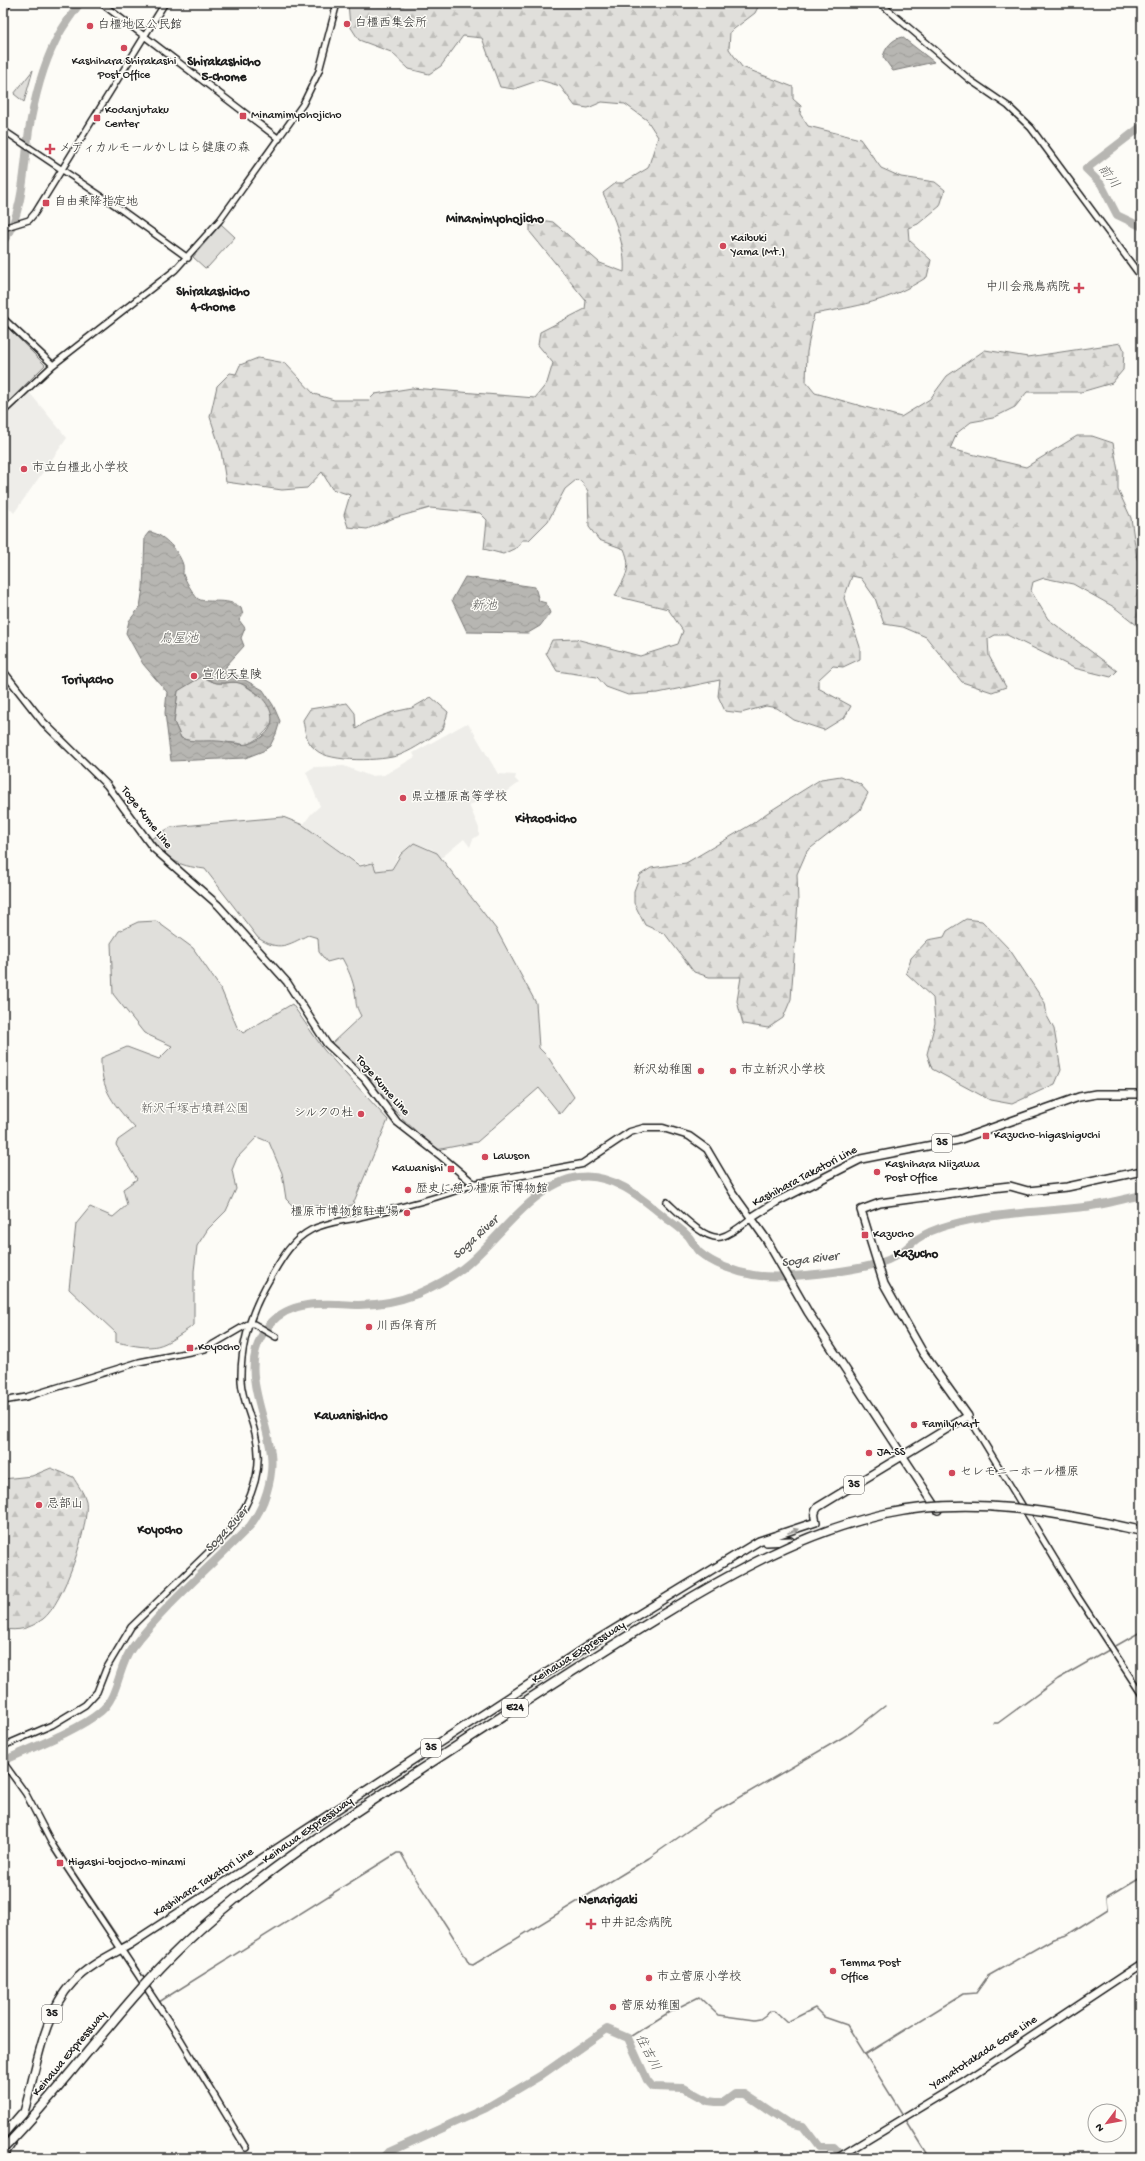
<svg xmlns="http://www.w3.org/2000/svg" width="1145" height="2161" font-family="'Gochi Hand','Klee One',sans-serif">
<defs>
<pattern id="forest-firs" width="22" height="20" patternUnits="userSpaceOnUse"><rect width="22" height="20" fill="#e0dfdb"/><path d="M5 1l3.5 6h-7zM16 11l3.5 6h-7z" fill="#c0bfbb"/></pattern>
<pattern id="water-waves" width="16" height="10" patternUnits="userSpaceOnUse"><rect width="16" height="10" fill="#b7b6b2"/><path d="M0 5q4-4 8 0t8 0" fill="none" stroke="#9d9c98"/></pattern>
</defs>
<rect width="100%" height="100%" fill="#fdfcf7"/>
<filter id="ink" filterUnits="userSpaceOnUse"><feTurbulence type="fractalNoise" baseFrequency=".025" numOctaves="2"/><feDisplacementMap in="SourceGraphic" scale="8" xChannelSelector="R" yChannelSelector="G"/><feConvolveMatrix kernelMatrix="1 2 1 2 8 2 1 2 1" color-interpolation-filters="sRGB"/></filter>
<g filter="url(#ink)">
<!-- built -->
<path fill="#eeede9" d="M29 392 67 438 14 513 3 501V415Z
M465 724H468L473 731 498 774 516 775 515 779 519 783 508 791 469 805 479 828V835L473 839 470 847 464 839 441 858 432 849 414 843 398 855 392 868 376 871 373 863 360 864 303 825 311 814 320 806 306 772 314 767 344 766 370 776 384 775 415 757 413 753Z"/>
<!-- forest -->
<path fill="url(#forest-firs)" stroke="#7e7e7c" d="M348 3H760L755 13 730 32 729 49 742 67 793 87V99L801 106 800 114 808 126 860 139 881 168 901 177 935 182 945 190 940 206 918 224 908 228 909 240 931 260 927 277C888 302 858 306 814 314L807 352 806 382 815 393 901 417 930 399 947 376 985 350 1028 357 1121 343 1124 350 1123 370 1112 383 1081 392H1027L1015 407 993 418 971 422 957 433 950 449 1026 467 1077 436H1092L1113 443 1118 471V490L1131 518 1137 559 1142 564V627L1138 626 1114 607 1073 584 1044 578 1033 582 1031 591 1048 619 1117 671 1111 677 1074 668 1007 635H995L988 639 989 656 1006 687 992 692 962 682 926 637 903 627 884 624 875 598 861 578 852 576 844 598 860 647V659L843 667 833 666 818 680V688L851 706 845 717 824 730 794 720 777 708 766 706 741 713 725 711 718 696 720 680 658 693 628 695 606 687 597 677 557 671 546 653 552 640 576 639 640 656 678 644 683 631 668 609 615 596C624 578 633 570 624 549L599 540 589 527 588 491 581 481 576 480 565 489 548 521 529 540H522L518 547 503 554 484 549 487 520 480 513 430 508 394 518 367 529 348 527 344 515 350 495 332 489 322 472 307 488 282 490 226 482 221 451 210 417 217 386 230 373 236 374 240 365 258 358 285 363 314 394 334 400H369L375 394 412 388 535 398 547 383 553 363 538 345 540 332 585 309 586 301 530 232V224L534 219 553 222 600 263 624 272C626 246 614 217 603 193L616 183H623L648 168 658 137 647 120 625 104 602 102 588 108 575 106 560 86 540 80 514 89 500 87 482 38 463 36 441 66 429 74 409 69 391 52 359 40 350 26Z
M201 677C207 678 213 683 218 683 226 684 231 681 240 683 245 685 251 690 256 693 286 713 271 733 246 745 225 739 200 746 181 738L174 722 178 690Z
M431 697 448 712 443 729C430 738 415 749 400 755 383 761 330 763 316 750 306 742 305 732 303 720L310 709 347 703 355 713 356 729 366 722 393 712 412 708Z
M841 776 860 784 868 793 860 810 807 851 797 874 798 902 791 999 783 1018 768 1028 743 1024 737 1001 741 977H709L694 972 665 934 645 925 634 903V891L640 875 651 868 686 863 752 824 767 813 821 779Z
M966 919 982 921 1010 950 1045 1003 1047 1016 1054 1029 1061 1070 1055 1084 1012 1104 990 1100 932 1069 927 1054 935 1023 933 998 906 973 911 958 928 940 944 937 947 931Z
M51 1468 73 1477C77 1484 84 1493 86 1501 90 1526 63 1604 43 1619 29 1629 19 1631 3 1629V1479L32 1476Z"/>
<!-- green -->
<path fill="#e0dfdb" stroke="#7e7e7c" d="M33 70 24 102 14 94Z
M221 224 235 237 208 267 205 268 193 257Z
M3 323 45 365 3 407Z
M283 817 303 825 360 866 373 863 376 871 392 869 401 854 414 843 437 853 496 929 536 1003 539 1048 548 1057 574 1097 560 1114 539 1088 477 1142 436 1150 384 1101 373 1083 332 1043 361 1016C354 1003 357 1004 355 992 353 980 348 969 342 958L327 962 319 952 318 938 308 935C288 945 279 952 258 938L205 869C174 865 172 861 151 839L171 827Z
M156 921 193 948 221 989 237 1027 243 1033 292 1004 324 1050 388 1120 353 1204 347 1207 292 1205 286 1199 282 1173 269 1142 257 1137 237 1158 232 1170 236 1189 226 1211 208 1229 197 1246 194 1271V1325C159 1349 158 1351 116 1342V1333L69 1289 76 1224 90 1207 113 1217 127 1205 123 1189 137 1179 116 1145 118 1140 135 1128C115 1106 100 1089 101 1058L127 1047 159 1059 172 1046 144 1033 113 994 111 943 119 931 138 922Z"/>
<!-- water -->
<path fill="url(#water-waves)" stroke="#797876" fill-rule="evenodd" d="M902 37 934 62 893 71 883 57C885 48 892 39 902 37Z
M149 532C162 533 177 549 182 562 184 566 183 569 183 574 184 578 194 595 197 598 204 605 228 596 241 608L243 615 239 620 245 628 241 638 244 646 226 666 227 670 263 690 273 705 280 721 276 734 270 746 263 751 245 758 171 761 165 713 167 692 143 664 126 633 129 621 140 607 143 588 145 537ZM201 677C207 678 213 683 218 683 227 684 233 680 242 684 272 698 288 730 248 744 243 746 224 741 217 741 205 740 193 743 181 738L174 722 178 691Z
M465 577 535 587 539 601 546 603 550 613 540 626 528 633 467 632 452 600Z"/>
<g fill="none" stroke-linecap="round" stroke-linejoin="round">
<!-- stream -->
<path stroke="#797876" stroke-width="1.5" d="M994 1723H998L1058 1679 1142 1631
M72 1869 117 1936
M135 1964 145 1980
M148 1985 152 1992
M159 2002 397 1853H401C421 1892 449 1925 469 1964L473 1965 649 1858 715 1812 852 1732 885 1706
M628 2038 671 2011 699 1997 718 2015 754 2020 760 2019 771 2011H775L787 2022 815 2008 824 2017 847 2025 903 2115
M866 2054 963 1994 976 1993 988 1976 1053 1939 1067 1935 1108 1909 1107 1897 1142 1876
M905 2118 930 2158"/>
<!-- river -->
<path stroke="#b7b6b2" stroke-width="8" d="M1142 126 1086 169 1101 184 1117 215 1142 227
M3 242C24 214 24 165 29 130 34 101 42 68 55 42 61 28 71 16 80 3
M3 1761C31 1748 77 1731 100 1712 119 1697 118 1666 132 1648 167 1603 211 1566 250 1526 264 1507 274 1478 271 1454 266 1410 235 1364 270 1324 292 1298 330 1304 359 1305 379 1305 399 1301 417 1294 435 1286 453 1277 468 1264 499 1238 535 1183 578 1177 612 1172 642 1198 666 1218 674 1224 683 1230 689 1237 693 1242 695 1248 699 1252 713 1264 735 1272 753 1275 783 1280 860 1271 888 1260 900 1255 907 1247 917 1239 926 1233 938 1228 949 1225 993 1213 1039 1212 1084 1207 1103 1205 1123 1199 1142 1195
M383 2158 389 2152 486 2108 540 2076 607 2029 628 2038 647 2080 653 2087 684 2088 708 2101 716 2102H724L735 2094H745L788 2123 803 2126 819 2147H834L845 2158"/>
<defs>
<path id="tertiary" d="M101 3 279 139
M880 3 970 80 1008 106 1031 128 1142 278
M3 130 116 206 188 258
M3 228 29 220 35 213 165 3
M3 318 53 365
M3 412 53 365 175 270 220 220 303 104 319 71 337 3
M667 1202C679 1213 705 1241 721 1237 732 1234 742 1225 751 1218
M3 1401 26 1397 139 1362 205 1349 248 1324H254L276 1337
M968 1416 1076 1594 1142 1695
M3 1746 52 1725 85 1705 97 1692 106 1669 131 1627 227 1534C250 1505 265 1470 255 1433 251 1416 242 1399 241 1381 240 1342 252 1308 272 1275 282 1258 292 1240 311 1230 326 1222 344 1221 360 1217 397 1208 439 1198 474 1184
M3 1762 26 1794 52 1844 68 1869 181 2040 246 2148"/>
<path id="secondary" d="M3 10 8 3
M3 671 43 722 107 785 153 848 218 905 287 982 327 1044 364 1078 397 1122 442 1157 474 1184 582 1164 630 1132 644 1128H663L689 1136 707 1149 733 1193 751 1218
M837 2158 964 2081 1142 1963"/>
<path id="primary" d="M938 1510 808 1312 766 1239 751 1218 776 1202 861 1159 958 1140 1079 1097 1096 1094H1142
M767 1542 790 1541
M17 2134C35 2088 38 2018 73 1982 88 1966 109 1956 129 1945L600 1638 759 1541 816 1522C814 1515 814 1512 818 1507L968 1416 923 1353 884 1284 861 1210 880 1203 983 1189 1010 1186 1028 1191 1067 1187 1142 1171
M3 2135 21 2114
M3 2156 12 2143"/>
</defs>
<!-- tertiary casing -->
<use href="#tertiary" stroke="#1c1c1c" stroke-width="8"/>
<!-- secondary casing -->
<use href="#secondary" stroke="#1c1c1c" stroke-width="9"/>
<!-- primary casing -->
<use href="#primary" stroke="#1c1c1c" stroke-width="10"/>
<!-- tertiary -->
<use href="#tertiary" stroke="#fdfcf7" stroke-width="5"/>
<!-- secondary -->
<use href="#secondary" stroke="#fdfcf7" stroke-width="6"/>
<!-- primary -->
<use href="#primary" stroke="#fdfcf7" stroke-width="7"/>
<defs>
<path id="motorway-bridge" d="M3 2149C67 2084 118 2007 184 1944 270 1862 373 1801 472 1736 535 1695 598 1654 662 1615 733 1572 804 1532 885 1514 972 1495 1057 1512 1142 1531"/>
</defs>
<!-- motorway-bridge casing -->
<use href="#motorway-bridge" stroke="#1c1c1c" stroke-width="11" stroke-linecap="butt"/>
<!-- motorway-bridge -->
<use href="#motorway-bridge" stroke="#fdfcf7" stroke-width="8"/>
</g>
<!-- one-way arrows -->
<defs><path id="oneway-solid" d="M-6-.8H1V-3.2L6.5 0L1 3.2V.8H-6Z"/></defs>
<use fill="#989794" href="#oneway-solid" transform="translate(793 1531) rotate(-21)"/>
</g>
<!-- markers -->
<g fill="#d1495b" stroke="#fdfcf7" stroke-width="1.5">
<circle cx="347" cy="24" r="4"/>
<circle cx="90" cy="26" r="4"/>
<circle cx="124" cy="48" r="4"/>
<rect x="239" y="112" width="8" height="8" rx="2"/>
<rect x="93" y="114" width="8" height="8" rx="2"/>
<path d="M48 143h4v4h4v4h-4v4h-4v-4h-4v-4h4z"/>
<rect x="42" y="199" width="8" height="8" rx="2"/>
<circle cx="723" cy="246" r="4"/>
<path d="M1077 282h4v4h4v4h-4v4h-4v-4h-4v-4h4z"/>
<circle cx="24" cy="469" r="4"/>
<circle cx="194" cy="676" r="4"/>
<circle cx="403" cy="798" r="4"/>
<circle cx="701" cy="1071" r="4"/>
<circle cx="733" cy="1071" r="4"/>
<circle cx="361" cy="1114" r="4"/>
<rect x="982" y="1132" width="8" height="8" rx="2"/>
<circle cx="485" cy="1157" r="4"/>
<rect x="447" y="1165" width="8" height="8" rx="2"/>
<circle cx="877" cy="1172" r="4"/>
<circle cx="408" cy="1190" r="4"/>
<circle cx="407" cy="1213" r="4"/>
<rect x="861" y="1231" width="8" height="8" rx="2"/>
<circle cx="369" cy="1327" r="4"/>
<rect x="186" y="1344" width="8" height="8" rx="2"/>
<circle cx="914" cy="1425" r="4"/>
<circle cx="869" cy="1453" r="4"/>
<circle cx="952" cy="1473" r="4"/>
<circle cx="39" cy="1505" r="4"/>
<rect x="56" y="1859" width="8" height="8" rx="2"/>
<path d="M589 1918h4v4h4v4h-4v4h-4v-4h-4v-4h4z"/>
<circle cx="833" cy="1971" r="4"/>
<circle cx="649" cy="1978" r="4"/>
<circle cx="613" cy="2007" r="4"/>
</g>
<g text-anchor="middle" dominant-baseline="central" stroke-width="3" stroke-linejoin="round" paint-order="stroke">
<!-- shield labels -->
<g fill="#fdfcf7" stroke="#605f5e" stroke-width="1">
<rect x="932" y="1134" width="20" height="18" rx="3"/>
<rect x="844" y="1476" width="20" height="18" rx="3"/>
<rect x="502" y="1699" width="26" height="18" rx="3"/>
<rect x="421" y="1739" width="20" height="18" rx="3"/>
<rect x="42" y="2005" width="20" height="18" rx="3"/>
</g>
<g font-size="11" font-weight="bold" fill="#1c1c1c">
<text x="942" y="1143">35</text>
<text x="854" y="1485">35</text>
<text x="515" y="1708">E24</text>
<text x="431" y="1748">35</text>
<text x="52" y="2014">35</text>
</g>
<!-- poi labels -->
<g font-size="12" fill="#1c1c1c" stroke="#fdfcf7" text-anchor="start">
<text x="355" y="24">白橿西集会所</text>
<text x="98" y="26">白橿地区公民館</text>
<text x="124" y="62" text-anchor="middle">Kashihara Shirakashi<tspan x="124" dy="14">Post Office</tspan></text>
<text x="105" y="111">Kodanjutaku<tspan x="105" dy="14">Center</tspan></text>
<text x="251" y="116">Minamimyohojicho</text>
<text x="59" y="149">メディカルモールかしはら健康の森</text>
<text x="54" y="203">自由乗降指定地</text>
<text x="731" y="239">Kaibuki<tspan x="731" dy="14">Yama (Mt.)</tspan></text>
<text x="1070" y="288" text-anchor="end">中川会飛鳥病院</text>
<text x="32" y="469">市立白橿北小学校</text>
<text x="202" y="676">宣化天皇陵</text>
<text x="411" y="798">県立橿原高等学校</text>
<text x="693" y="1071" text-anchor="end">新沢幼稚園</text>
<text x="741" y="1071">市立新沢小学校</text>
<text x="353" y="1114" text-anchor="end">シルクの杜</text>
<text x="994" y="1136">Kazucho-higashiguchi</text>
<text x="493" y="1157">Lawson</text>
<text x="885" y="1165">Kashihara Niizawa<tspan x="885" dy="14">Post Office</tspan></text>
<text x="443" y="1169" text-anchor="end">Kawanishi</text>
<text x="416" y="1190">歴史に憩う橿原市博物館</text>
<text x="399" y="1213" text-anchor="end">橿原市博物館駐車場</text>
<text x="873" y="1235">Kazucho</text>
<text x="377" y="1327">川西保育所</text>
<text x="198" y="1348">Koyocho</text>
<text x="922" y="1425">FamilyMart</text>
<text x="877" y="1453">JA-SS</text>
<text x="960" y="1473">セレモニーホール橿原</text>
<text x="47" y="1505">忌部山</text>
<text x="68" y="1863">Higashi-bojocho-minami</text>
<text x="600" y="1924">中井記念病院</text>
<text x="841" y="1964">Temma Post<tspan x="841" dy="14">Office</tspan></text>
<text x="657" y="1978">市立菅原小学校</text>
<text x="621" y="2007">菅原幼稚園</text>
</g>
<!-- street labels -->
<g font-size="12" fill="#1c1c1c" stroke="#fdfcf7">
<text transform="translate(146 818) rotate(52)">Toge Kume Line</text>
<text transform="translate(382 1086) rotate(49)">Toge Kume Line</text>
<text transform="translate(805 1177) rotate(-28)">Kashihara Takatori Line</text>
<text transform="translate(579 1653) rotate(-32)">Keinawa Expressway</text>
<text transform="translate(308 1831) rotate(-35)">Keinawa Expressway</text>
<text transform="translate(204 1883) rotate(-33)">Kashihara Takatori Line</text>
<text transform="translate(984 2053) rotate(-33)">Yamatotakada Gose Line</text>
<text transform="translate(70 2054) rotate(-50)">Keinawa Expressway</text>
</g>
<!-- park labels -->
<g font-size="12" fill="#575655" stroke="#fdfcf7">
<text x="195" y="1110">新沢千塚古墳群公園</text>
</g>
<!-- neighbourhood labels -->
<g font-size="13" font-weight="bold" fill="#1c1c1c" stroke="#fdfcf7">
<text x="224" y="62">Shirakashicho<tspan x="224" dy="15">5-chome</tspan></text>
<text x="495" y="219">Minamimyohojicho</text>
<text x="213" y="292">Shirakashicho<tspan x="213" dy="15">4-chome</tspan></text>
<text x="88" y="680">Toriyacho</text>
<text x="546" y="819">Kitaochicho</text>
<text x="916" y="1254">Kazucho</text>
<text x="351" y="1416">Kawanishicho</text>
<text x="160" y="1530">Koyocho</text>
<text x="608" y="1900">Nenarigaki</text>
</g>
<!-- water labels -->
<g font-size="13" font-style="italic" fill="#5a5a58" stroke="#fdfcf7">
<text transform="translate(1108 177) rotate(54)">前川</text>
<text x="484" y="606">新池</text>
<text x="179" y="639">鳥屋池</text>
<text transform="translate(476 1238) rotate(-43)">Soga River</text>
<text transform="translate(810 1260) rotate(-7)">Soga River</text>
<text transform="translate(227 1530) rotate(-47)">Soga River</text>
<text transform="translate(647 2053) rotate(62)">住吉川</text>
</g>
</g>
<!-- margin -->
<rect width="1145" height="2161" fill="none" stroke="#fdfcf7" stroke-width="16"/>
<rect x="8" y="8" width="1129" height="2145" fill="none" stroke="#1c1c1c" stroke-width="1.5" filter="url(#ink)"/>
<!-- north arrow -->
<g transform="translate(1107 2123) rotate(238)"><circle r="19" fill="#fdfcf7" stroke="#a3a29f"/>
<path d="M0-3L7 15L0 10L-7 15Z" fill="#d1495b"/>
<text y="-6" font-size="11" font-weight="bold" text-anchor="middle" fill="#1c1c1c">N</text>
</g>
</svg>
